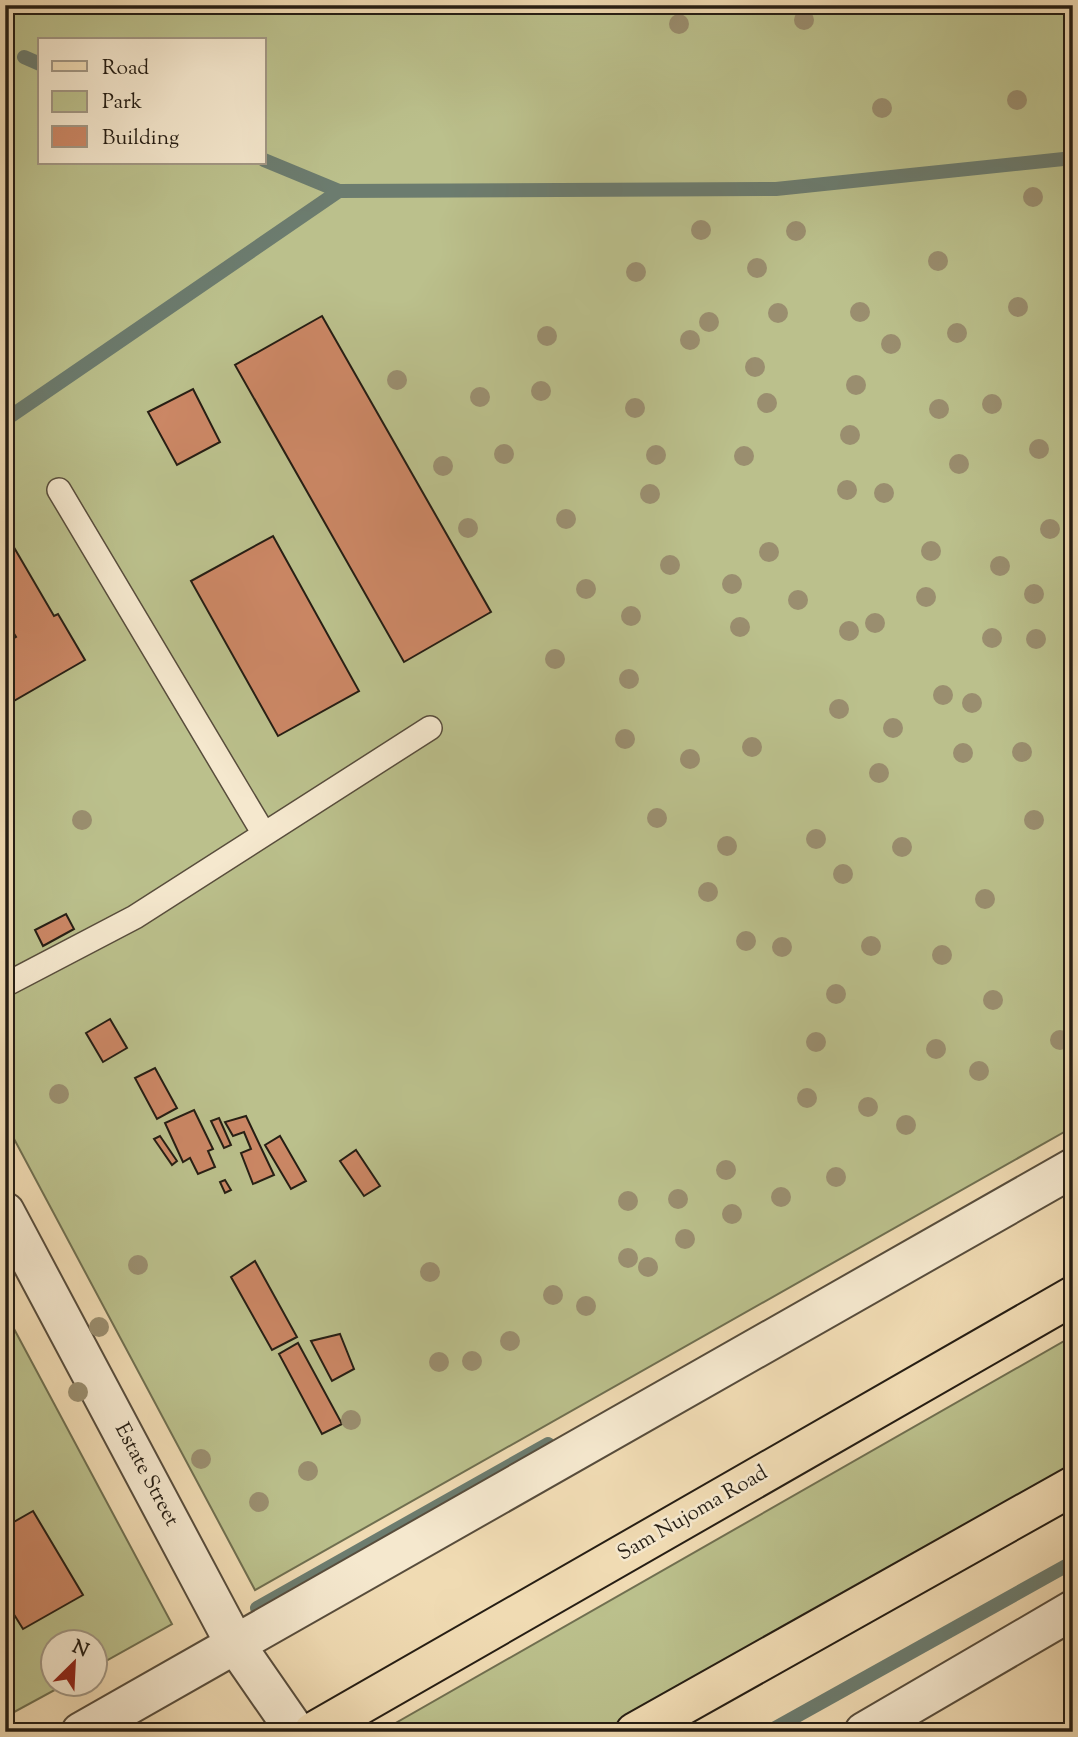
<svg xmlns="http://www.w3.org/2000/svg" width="1078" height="1737" font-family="'Sorts Mill Goudy',serif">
<rect width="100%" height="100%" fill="#f0dbb3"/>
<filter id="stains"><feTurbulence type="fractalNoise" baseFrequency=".00286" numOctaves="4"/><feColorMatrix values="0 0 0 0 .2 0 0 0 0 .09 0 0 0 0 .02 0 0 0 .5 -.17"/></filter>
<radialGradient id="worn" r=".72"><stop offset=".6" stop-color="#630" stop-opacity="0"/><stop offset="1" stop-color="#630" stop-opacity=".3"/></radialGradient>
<!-- green -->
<path fill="#bbc08c" stroke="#706f50" stroke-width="2" fill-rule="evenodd" d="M5 5H1073V1127L255 1590 5 1122ZM40 40H264V163H40Z
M5 1312 172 1624 95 1667 94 1642H52V1684L64 1685 5 1717Z
M1073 1336V1478L637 1732H380Z"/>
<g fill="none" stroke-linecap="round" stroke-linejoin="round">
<!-- stream -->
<path stroke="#6c7c6f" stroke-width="14" d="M24 57 40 64
M264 160 339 191 776 189 1073 158
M5 420 339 191
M257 1608 548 1444
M768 1732 1073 1562"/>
</g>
<!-- building -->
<path fill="#cb8765" stroke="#261e14" stroke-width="2" d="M322 316 491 612 404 662 235 365Z
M193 389 220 442 177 465 148 412Z
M5 532 54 616 58 614 85 660 5 706V643L16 637 5 619Z
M273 536 359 691 278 736 191 581Z
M66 914 74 929 43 946 35 930Z
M110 1019 127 1048 103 1062 86 1033Z
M155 1068 177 1108 157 1119 135 1078Z
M194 1110 213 1149 208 1151 215 1167 198 1174 190 1158 183 1162 165 1123Z
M246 1116 274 1175 253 1184 241 1153 251 1149 244 1132 233 1136 225 1122Z
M219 1118 231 1145 224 1148 211 1121Z
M160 1136 177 1161 172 1165 154 1139Z
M280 1136 306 1181 291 1189 265 1145Z
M356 1150 380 1186 364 1196 340 1161Z
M225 1180 231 1190 225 1193 220 1182Z
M255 1261 297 1337 272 1350 231 1277Z
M340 1334 354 1369 332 1381 311 1341Z
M298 1343 342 1424 322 1434 279 1354Z
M33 1511 83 1595 23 1629 5 1600V1527Z"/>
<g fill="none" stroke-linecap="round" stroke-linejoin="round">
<defs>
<path id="lane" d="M59 490 264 834
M5 985 135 917 430 728"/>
<path id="street" d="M5 1212 235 1644 296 1732
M81 1732 1073 1168
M864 1732 1073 1610"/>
<path id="primary" d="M313 1732 1073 1296
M635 1732 1073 1486"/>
</defs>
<!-- lane casing -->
<use href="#lane" stroke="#584d3c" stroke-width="26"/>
<!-- street casing -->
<use href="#street" stroke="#584d3c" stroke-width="42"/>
<!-- primary casing -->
<use href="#primary" stroke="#261e14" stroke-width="42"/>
<!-- lane -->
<use href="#lane" stroke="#f5e8ce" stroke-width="23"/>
<!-- street -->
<use href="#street" stroke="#f5e8ce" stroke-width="38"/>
<!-- primary -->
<use href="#primary" stroke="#f0dbb3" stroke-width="38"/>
</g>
<!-- trees -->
<g fill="#9a8e6f">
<circle cx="804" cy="20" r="10"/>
<circle cx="679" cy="24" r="10"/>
<circle cx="1017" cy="100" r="10"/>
<circle cx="882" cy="108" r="10"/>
<circle cx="1033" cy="197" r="10"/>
<circle cx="701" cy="230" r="10"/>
<circle cx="796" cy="231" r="10"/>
<circle cx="938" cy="261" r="10"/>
<circle cx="757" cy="268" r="10"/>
<circle cx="636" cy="272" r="10"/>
<circle cx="1018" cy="307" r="10"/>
<circle cx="860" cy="312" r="10"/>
<circle cx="778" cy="313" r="10"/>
<circle cx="709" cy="322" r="10"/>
<circle cx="957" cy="333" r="10"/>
<circle cx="547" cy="336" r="10"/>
<circle cx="690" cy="340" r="10"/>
<circle cx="891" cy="344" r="10"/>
<circle cx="755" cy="367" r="10"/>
<circle cx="397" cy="380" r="10"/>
<circle cx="856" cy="385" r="10"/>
<circle cx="541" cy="391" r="10"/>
<circle cx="480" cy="397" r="10"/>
<circle cx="767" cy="403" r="10"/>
<circle cx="992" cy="404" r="10"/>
<circle cx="635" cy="408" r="10"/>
<circle cx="939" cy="409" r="10"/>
<circle cx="850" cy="435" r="10"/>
<circle cx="1039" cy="449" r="10"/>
<circle cx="504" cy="454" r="10"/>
<circle cx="656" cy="455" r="10"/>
<circle cx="744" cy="456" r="10"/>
<circle cx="959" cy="464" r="10"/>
<circle cx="443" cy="466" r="10"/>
<circle cx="847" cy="490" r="10"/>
<circle cx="884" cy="493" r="10"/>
<circle cx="650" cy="494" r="10"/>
<circle cx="566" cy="519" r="10"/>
<circle cx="468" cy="528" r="10"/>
<circle cx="1050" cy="529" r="10"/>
<circle cx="931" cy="551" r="10"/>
<circle cx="769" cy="552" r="10"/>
<circle cx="670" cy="565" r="10"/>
<circle cx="1000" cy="566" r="10"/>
<circle cx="732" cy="584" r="10"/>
<circle cx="586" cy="589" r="10"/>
<circle cx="1034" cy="594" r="10"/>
<circle cx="926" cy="597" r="10"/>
<circle cx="798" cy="600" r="10"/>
<circle cx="631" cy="616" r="10"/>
<circle cx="875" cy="623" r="10"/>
<circle cx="740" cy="627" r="10"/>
<circle cx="849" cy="631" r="10"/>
<circle cx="992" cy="638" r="10"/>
<circle cx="1036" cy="639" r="10"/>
<circle cx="555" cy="659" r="10"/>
<circle cx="629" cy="679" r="10"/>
<circle cx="943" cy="695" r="10"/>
<circle cx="972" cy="703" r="10"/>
<circle cx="839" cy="709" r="10"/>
<circle cx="893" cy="728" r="10"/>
<circle cx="625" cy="739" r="10"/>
<circle cx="752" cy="747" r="10"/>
<circle cx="1022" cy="752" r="10"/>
<circle cx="963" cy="753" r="10"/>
<circle cx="690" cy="759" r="10"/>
<circle cx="879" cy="773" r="10"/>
<circle cx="657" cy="818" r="10"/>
<circle cx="82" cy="820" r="10"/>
<circle cx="1034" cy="820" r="10"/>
<circle cx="816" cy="839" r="10"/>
<circle cx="727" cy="846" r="10"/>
<circle cx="902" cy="847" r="10"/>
<circle cx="843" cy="874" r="10"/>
<circle cx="708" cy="892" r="10"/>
<circle cx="985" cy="899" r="10"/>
<circle cx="746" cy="941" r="10"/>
<circle cx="871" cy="946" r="10"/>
<circle cx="782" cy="947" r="10"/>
<circle cx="942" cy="955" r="10"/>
<circle cx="836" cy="994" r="10"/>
<circle cx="993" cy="1000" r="10"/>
<circle cx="1060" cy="1040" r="10"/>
<circle cx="816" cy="1042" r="10"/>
<circle cx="936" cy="1049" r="10"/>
<circle cx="979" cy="1071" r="10"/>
<circle cx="59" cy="1094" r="10"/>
<circle cx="807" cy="1098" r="10"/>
<circle cx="868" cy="1107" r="10"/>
<circle cx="906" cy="1125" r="10"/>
<circle cx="726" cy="1170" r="10"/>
<circle cx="836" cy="1177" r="10"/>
<circle cx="781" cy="1197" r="10"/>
<circle cx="678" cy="1199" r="10"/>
<circle cx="628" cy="1201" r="10"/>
<circle cx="732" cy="1214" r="10"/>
<circle cx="685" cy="1239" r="10"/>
<circle cx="628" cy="1258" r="10"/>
<circle cx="138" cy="1265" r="10"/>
<circle cx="648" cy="1267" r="10"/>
<circle cx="430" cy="1272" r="10"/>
<circle cx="553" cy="1295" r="10"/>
<circle cx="586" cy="1306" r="10"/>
<circle cx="99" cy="1327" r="10"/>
<circle cx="510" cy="1341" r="10"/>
<circle cx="472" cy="1361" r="10"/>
<circle cx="439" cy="1362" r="10"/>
<circle cx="78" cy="1392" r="10"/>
<circle cx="351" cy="1420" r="10"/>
<circle cx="201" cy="1459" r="10"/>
<circle cx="308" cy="1471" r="10"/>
<circle cx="259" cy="1502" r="10"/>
</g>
<g text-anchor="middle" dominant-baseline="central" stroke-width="5" stroke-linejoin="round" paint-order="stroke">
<!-- street labels -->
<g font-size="21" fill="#261e14" stroke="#f5e8ce">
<text transform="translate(146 1475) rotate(62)">Estate Street</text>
<text transform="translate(693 1514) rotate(-30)">Sam Nujoma Road</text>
</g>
</g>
<!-- margin -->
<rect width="1078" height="1737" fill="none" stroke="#f0dbb3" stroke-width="28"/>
<rect x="7" y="7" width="1064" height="1723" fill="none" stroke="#261e14" stroke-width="3.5"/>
<rect x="14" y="14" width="1050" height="1709" fill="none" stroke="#261e14" stroke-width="2"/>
<!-- legend -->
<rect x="38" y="38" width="228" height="126" fill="#f5e8ce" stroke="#a29784" stroke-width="2"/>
<rect x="52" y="61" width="35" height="10" fill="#f0dbb3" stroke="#a29784" stroke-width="2"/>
<text x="102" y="74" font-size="21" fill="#261e14">Road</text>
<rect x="52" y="91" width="35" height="21" fill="#bbc08c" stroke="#a29784" stroke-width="2"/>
<text x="102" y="108" font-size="21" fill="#261e14">Park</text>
<rect x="52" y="126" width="35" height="21" fill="#cb8765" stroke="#a29784" stroke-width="2"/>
<text x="102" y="144" font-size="21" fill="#261e14">Building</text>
<!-- north arrow -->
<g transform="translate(74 1663) rotate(24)"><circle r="33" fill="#f5e8ce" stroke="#a29784" stroke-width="2"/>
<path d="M0-5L12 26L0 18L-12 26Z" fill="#8f2418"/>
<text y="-10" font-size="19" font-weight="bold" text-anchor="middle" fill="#261e14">N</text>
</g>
<rect width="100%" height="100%" filter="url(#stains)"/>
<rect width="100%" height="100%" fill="url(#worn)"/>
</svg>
